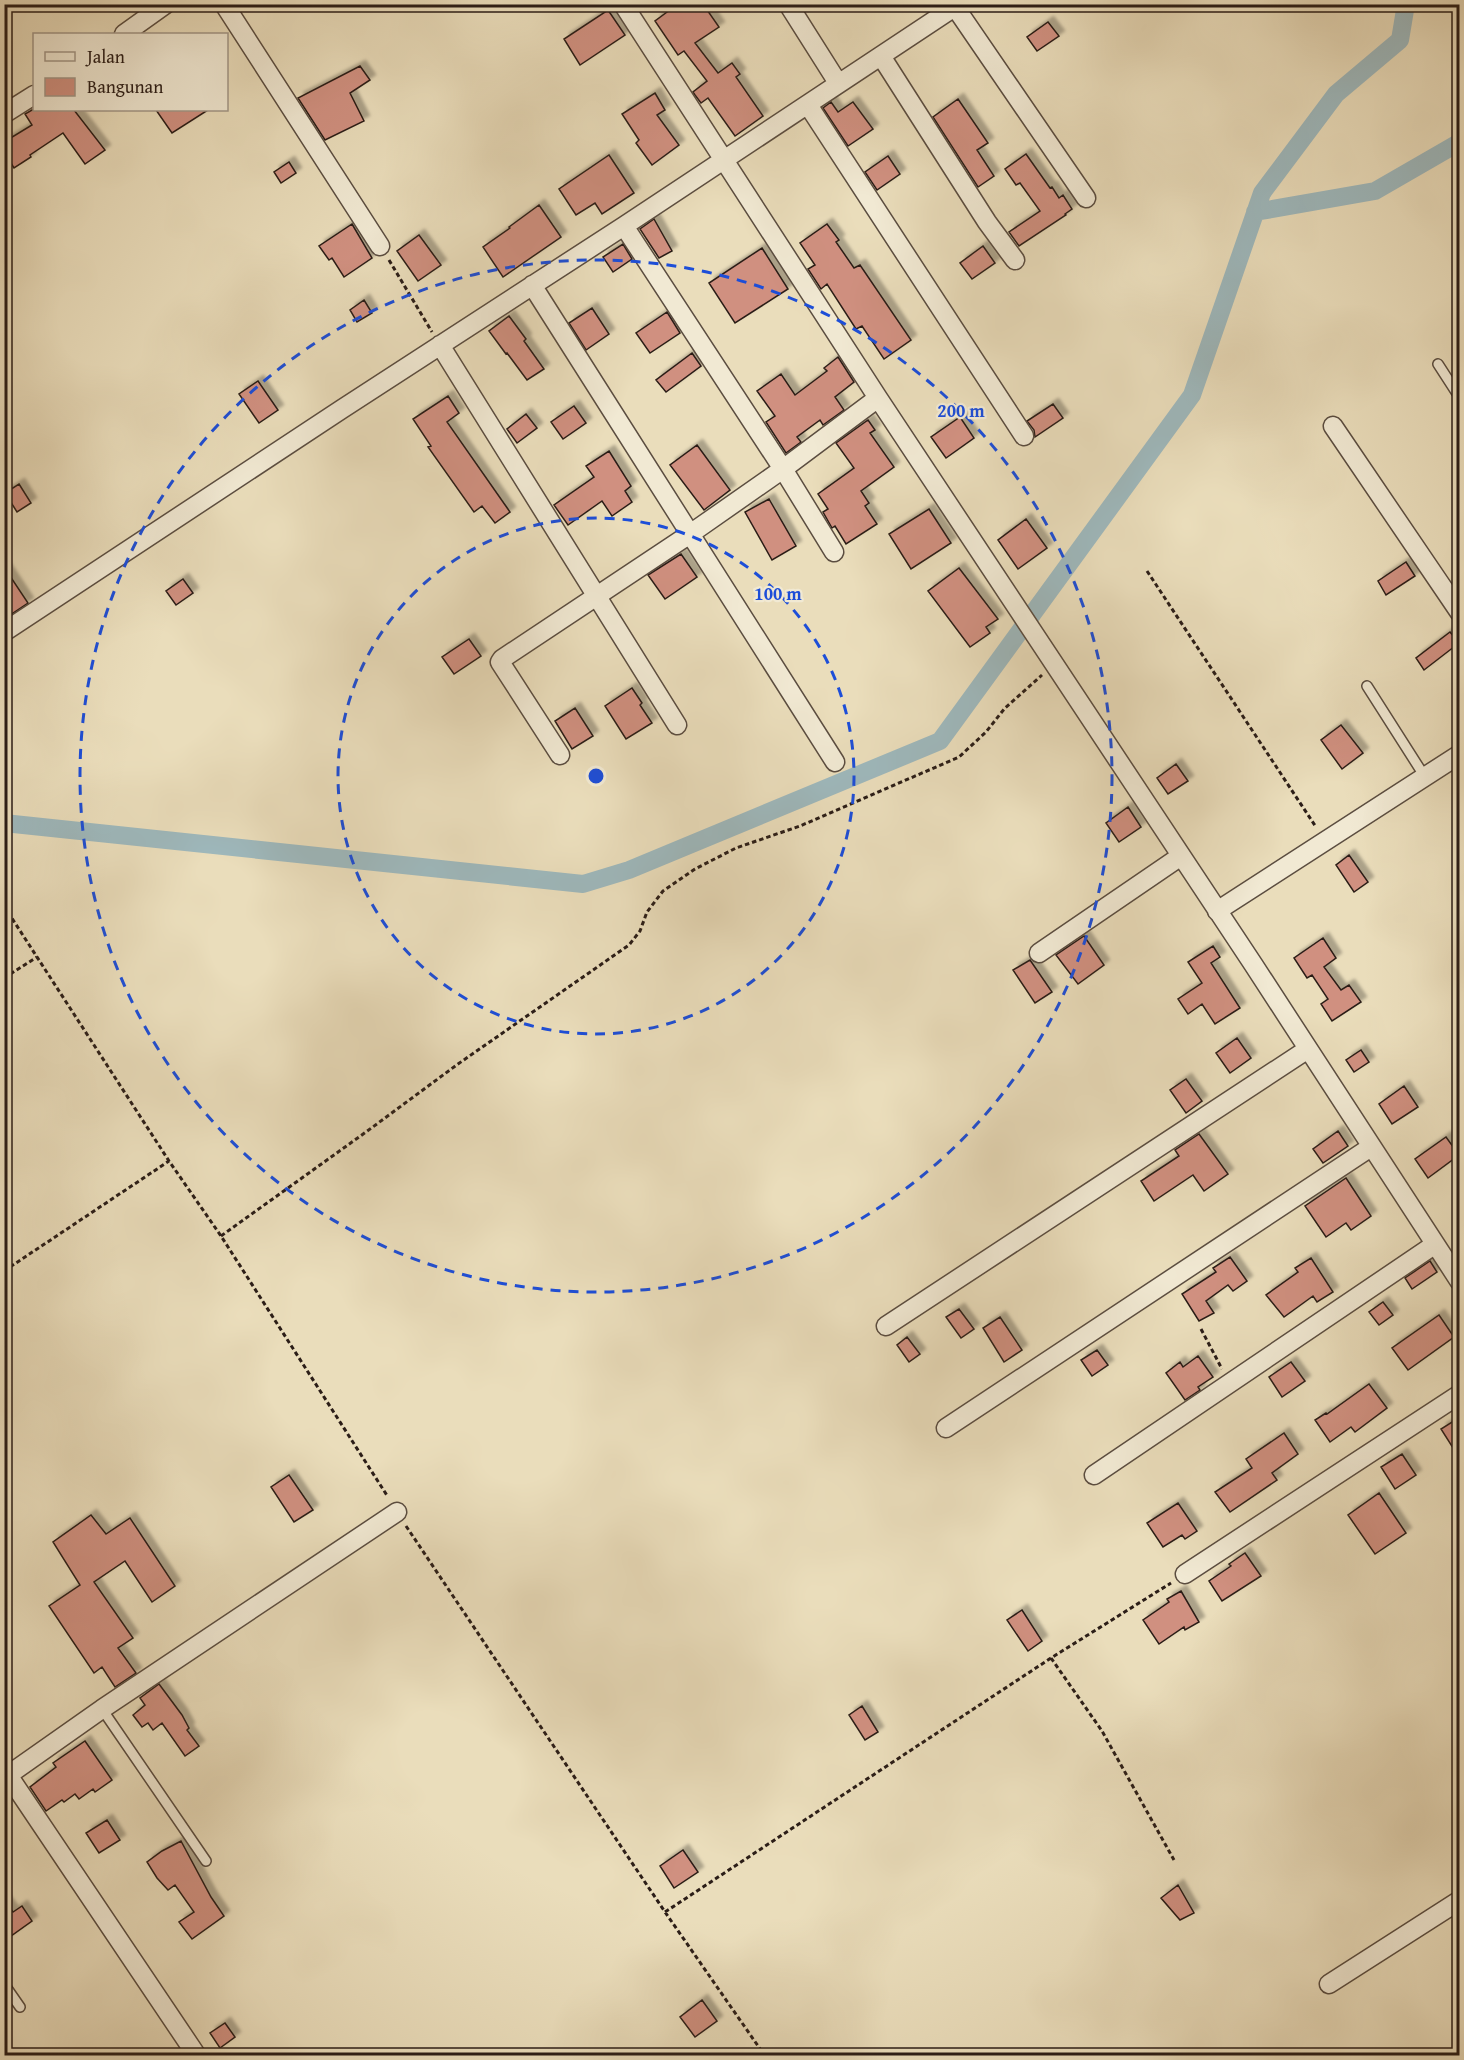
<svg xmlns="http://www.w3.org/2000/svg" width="1464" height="2060" font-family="'Gentium Book Plus',serif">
<defs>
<filter id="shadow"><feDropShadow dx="5.5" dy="-5.5" stdDeviation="1.5" flood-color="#0004"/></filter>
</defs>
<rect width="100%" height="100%" fill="#eaddbb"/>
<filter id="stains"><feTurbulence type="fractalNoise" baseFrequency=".00333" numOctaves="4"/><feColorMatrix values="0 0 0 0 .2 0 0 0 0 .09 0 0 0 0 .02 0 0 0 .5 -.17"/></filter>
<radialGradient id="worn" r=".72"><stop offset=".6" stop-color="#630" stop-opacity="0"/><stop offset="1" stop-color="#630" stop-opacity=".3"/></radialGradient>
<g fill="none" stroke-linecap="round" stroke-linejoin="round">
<!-- canal -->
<path stroke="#9eb8bc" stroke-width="18" d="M1255 212 1375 191 1460 142
M4 823 583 884 629 870 940 741 1192 395 1262 193 1336 94 1400 40 1406 4"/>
</g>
<!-- building -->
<path fill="#d09080" stroke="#2b1d17" stroke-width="1.5" filter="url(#shadow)" d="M678 4H703L719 27 695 43 718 73 732 63 740 74 736 77 763 116 735 136 708 98 701 103 695 95 693 92 707 81 684 51 678 55 655 21Z
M608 10 625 35 580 65 564 39Z
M1048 22 1059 36 1037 51 1027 37Z
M360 66 370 80 350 93 364 121 325 140 298 98Z
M655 93 665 110 657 115 679 145 652 165 636 143 639 140 622 114Z
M958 99 988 143 977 150 994 176 978 187 933 117Z
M831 102 838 112 853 102 873 129 848 146 823 108Z
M32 110H74L105 150 85 164 63 133 30 155 31 157 14 168 4 152V142L32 125 25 114Z
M156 110H208L172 133Z
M1026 154 1050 188 1052 187 1059 198 1063 195 1072 209 1065 214 1066 215 1019 246 1009 232 1040 211 1020 183 1016 185 1005 169Z
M609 155 634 193 602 214 595 203 576 215 559 189Z
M888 156 900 174 877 190 865 172Z
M289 162 296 173 281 183 274 172Z
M539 205 561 237 503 277 483 247 510 228 509 227Z
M654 219 672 251 659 258 640 229Z
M352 224 372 258 344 277 332 258 329 260 319 246Z
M827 224 839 240 836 242 854 268 860 265 911 340 884 359 862 326 856 329 827 284 821 289 808 269 815 265 800 243Z
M419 235 441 265 418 281 397 251Z
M623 244 632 259 613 272 603 257Z
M983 246 995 263 972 279 960 263Z
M762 248 788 289 735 323 709 283Z
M364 300 372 313 357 322 350 310Z
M592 308 609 334 586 350 569 323Z
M667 312 680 333 650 353 636 333Z
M509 316 526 339 524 341 544 369 527 380 507 353 506 354 489 331Z
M692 353 701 366 666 392 656 380Z
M838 357 854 382 835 397 844 410 823 425 820 420 797 437 801 442 786 453 766 422 775 416 757 391 781 374 795 395 827 371 824 368Z
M258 381 278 410 259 423 239 394Z
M448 396 459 413 447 422 510 512 495 523 482 506 474 512 428 447 431 446 413 419Z
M1053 404 1063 418 1035 437 1034 430 1027 421Z
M574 406 586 423 563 439 551 422Z
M526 414 537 428 517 443 507 429Z
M960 417 974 438 946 458 931 437Z
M868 420 875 430 870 433 894 467 861 491 869 503 865 506 877 524 846 544 835 526 832 528 823 512 828 509 818 494 854 468 836 443Z
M697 445 730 490 704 510 670 465Z
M609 451 631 486 625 491 632 502 612 516 602 501 568 525 554 505 594 477 586 466Z
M19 484 31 503 17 512 5 493Z
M769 499 796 546 772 560 745 512Z
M929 509 951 543 911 569 889 534Z
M1026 519 1047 548 1018 569 998 540Z
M681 554 697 577 665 599 648 575Z
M1406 562 1415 576 1386 595 1378 581Z
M4 567 28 603 10 615 4 607Z
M959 568 998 619 986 627 990 633 970 647 928 591Z
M183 579 193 593 176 605 166 591Z
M1450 632 1459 643 1424 670 1416 658Z
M469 639 481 656 454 674 442 657Z
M632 688 642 703 640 705 652 723 626 739 605 706Z
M575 708 593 736 572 749 555 721Z
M1341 725 1363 753 1342 769 1321 740Z
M1176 764 1188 781 1168 794 1157 778Z
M1128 807 1141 827 1119 842 1106 823Z
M1349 855 1368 882 1354 892 1336 865Z
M1084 936 1104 965 1078 984 1056 955Z
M1323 938 1336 958 1324 967 1341 990 1349 985 1361 1002 1332 1021 1321 1004 1328 999 1312 975 1307 978 1294 958Z
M1213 946 1220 957 1211 963 1240 1008 1215 1024 1202 1004 1188 1014 1178 999 1202 983 1188 962Z
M1030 960 1052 992 1035 1003 1013 970Z
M1237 1038 1251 1058 1230 1073 1216 1053Z
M1361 1050 1369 1062 1354 1072 1346 1060Z
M1186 1079 1202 1101 1186 1113 1170 1090Z
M1404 1086 1418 1107 1392 1124 1379 1104Z
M1338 1131 1348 1146 1323 1163 1313 1149Z
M1199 1134 1228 1174 1204 1191 1193 1175 1154 1201 1141 1181 1179 1156 1175 1150Z
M1446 1137 1459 1155 1428 1178 1415 1159Z
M1346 1178 1371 1216 1351 1230 1346 1223 1326 1237 1305 1206Z
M1230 1257 1247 1281 1233 1291 1228 1285 1206 1301 1214 1313 1199 1321 1182 1294 1216 1272 1213 1268Z
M1311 1258 1333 1292 1317 1302 1313 1296 1284 1317 1266 1295 1298 1272 1295 1268Z
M1430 1261 1437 1272 1412 1289 1405 1278Z
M1383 1302 1393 1315 1379 1325 1369 1312Z
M959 1309 974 1329 961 1338 946 1317Z
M1439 1315 1454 1337 1408 1370 1392 1348Z
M1000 1317 1022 1350 1004 1362 983 1328Z
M907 1337 920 1354 909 1362 897 1345Z
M1097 1350 1108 1365 1092 1376 1081 1360Z
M1198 1356 1213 1377 1198 1387 1200 1390 1185 1400 1166 1373 1180 1362 1183 1367Z
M1291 1362 1305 1381 1282 1397 1269 1377Z
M1369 1384 1387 1408 1355 1432 1351 1427 1330 1442 1315 1420 1326 1413 1327 1414Z
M1460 1417V1459L1441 1429Z
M1284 1433 1298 1454 1272 1473 1277 1480 1230 1512 1215 1492 1252 1468 1246 1459Z
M1402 1454 1416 1475 1395 1489 1381 1467Z
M289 1475 313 1510 294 1522 271 1487Z
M1379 1493 1406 1533 1375 1554 1348 1515Z
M1178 1503 1197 1531 1185 1539 1182 1535 1163 1547 1147 1523Z
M91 1515 106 1534 130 1518 175 1586 152 1602 125 1561 94 1582 133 1638 118 1648 136 1673 115 1687 102 1667 94 1673 49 1606 80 1585 53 1542Z
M1245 1553 1261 1576 1222 1601 1209 1581 1231 1566 1229 1564Z
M1181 1591 1199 1622 1185 1630 1184 1627 1159 1644 1143 1620 1169 1602 1167 1599Z
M1022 1610 1042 1641 1028 1651 1007 1620Z
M159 1684 182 1715 189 1728 187 1730 199 1746 185 1756 162 1723 153 1730 148 1723 142 1727 133 1715 145 1705 140 1698Z
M862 1706 878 1732 865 1740 849 1715Z
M85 1741 112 1780 95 1792 93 1789 79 1799 75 1794 64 1802 62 1800 46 1811 30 1787 56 1767 53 1763Z
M107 1820 120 1840 99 1853 86 1833Z
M181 1841 211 1897 224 1916 192 1939 179 1922 194 1912 175 1885 168 1890 157 1878 147 1862 162 1851Z
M683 1850 698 1872 674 1888 660 1866Z
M1178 1885 1194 1913 1180 1920 1161 1898Z
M4 1900 13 1912 22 1906 32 1921 4 1941Z
M702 2000 717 2021 695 2037 680 2017Z
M225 2023 235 2037 220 2048 210 2033Z"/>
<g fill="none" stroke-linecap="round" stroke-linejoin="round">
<defs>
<path id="service" d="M1438 364 1460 398
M1367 686 1425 777
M102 1709 206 1861
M4 1984 20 2007"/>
<path id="minor" d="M224 4 380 246
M623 4 878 398 1253 964 1460 1282
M788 4 838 83
M953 4 1086 198
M124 34 166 4
M881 56 987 222 1015 260
M808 105 1024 436
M4 114 34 95
M624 226 783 469 834 552
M532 285 835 762
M440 345 677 725
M1333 426 1460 613
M4 632 342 409 624 226 959 4
M560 755 500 662 502 659 690 534 783 469 878 398
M1217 911 1460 754
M1039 953 1181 856
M886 1326 1308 1049
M946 1428 1371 1147
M1094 1475 1434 1245
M1185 1574 1460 1394
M8 1775 197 2056
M4 1778 102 1709 397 1512
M1329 1984 1460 1900"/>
</defs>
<!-- service casing -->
<use href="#service" stroke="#5b4d40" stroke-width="12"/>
<!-- minor casing -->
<use href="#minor" stroke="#5b4d40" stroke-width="21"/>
<!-- path -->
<path stroke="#2b1d17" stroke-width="3" stroke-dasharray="4.5 3" stroke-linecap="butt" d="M389 260 432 332
M1147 571 1316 827
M4 906 169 1161 221 1236 388 1497
M4 978 37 957
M221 1236 366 1132 458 1064 629 945 640 931 647 912 663 891 695 869 736 848 800 826 959 757 986 732 1005 708 1042 675
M4 1271 169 1161
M1201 1329 1222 1369
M406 1526 665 1912 765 2056
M1051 1658 1102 1731 1174 1860
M665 1912 1051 1658 1171 1583"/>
<!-- service -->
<use href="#service" stroke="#f1e9d3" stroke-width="9"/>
<!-- minor -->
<use href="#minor" stroke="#f1e9d3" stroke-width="18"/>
</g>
<!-- distance rings -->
<g fill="none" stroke="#1d4ed8" stroke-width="3" stroke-dasharray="10 8">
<circle cx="596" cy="776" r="258"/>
<circle cx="596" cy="776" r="516"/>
</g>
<circle cx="596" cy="776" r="9" fill="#1d4ed8" stroke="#f1e9d3" stroke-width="3"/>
<g font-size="18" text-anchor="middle" font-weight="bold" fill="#1d4ed8" stroke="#f1e9d3" stroke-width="4.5" stroke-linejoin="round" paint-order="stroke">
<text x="961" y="417">200 m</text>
<text x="778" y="600">100 m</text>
</g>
<!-- margin -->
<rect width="1464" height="2060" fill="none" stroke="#eaddbb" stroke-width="24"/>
<rect x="6" y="6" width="1452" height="2048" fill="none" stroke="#2b1d17" stroke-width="3"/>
<rect x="12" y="12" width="1440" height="2036" fill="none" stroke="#2b1d17" stroke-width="1.5"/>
<!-- legend -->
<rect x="33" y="33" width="195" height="78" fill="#f1e9d3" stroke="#a29788" stroke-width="1.5"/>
<rect x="45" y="52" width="30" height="9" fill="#f1e9d3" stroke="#a29788" stroke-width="1.5"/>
<text x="87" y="63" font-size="18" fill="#2b1d17">Jalan</text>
<rect x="45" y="78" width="30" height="18" fill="#d09080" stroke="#a29788" stroke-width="1.5"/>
<text x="87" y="93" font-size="18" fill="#2b1d17">Bangunan</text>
<rect width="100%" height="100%" filter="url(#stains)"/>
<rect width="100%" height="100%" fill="url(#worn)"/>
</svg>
